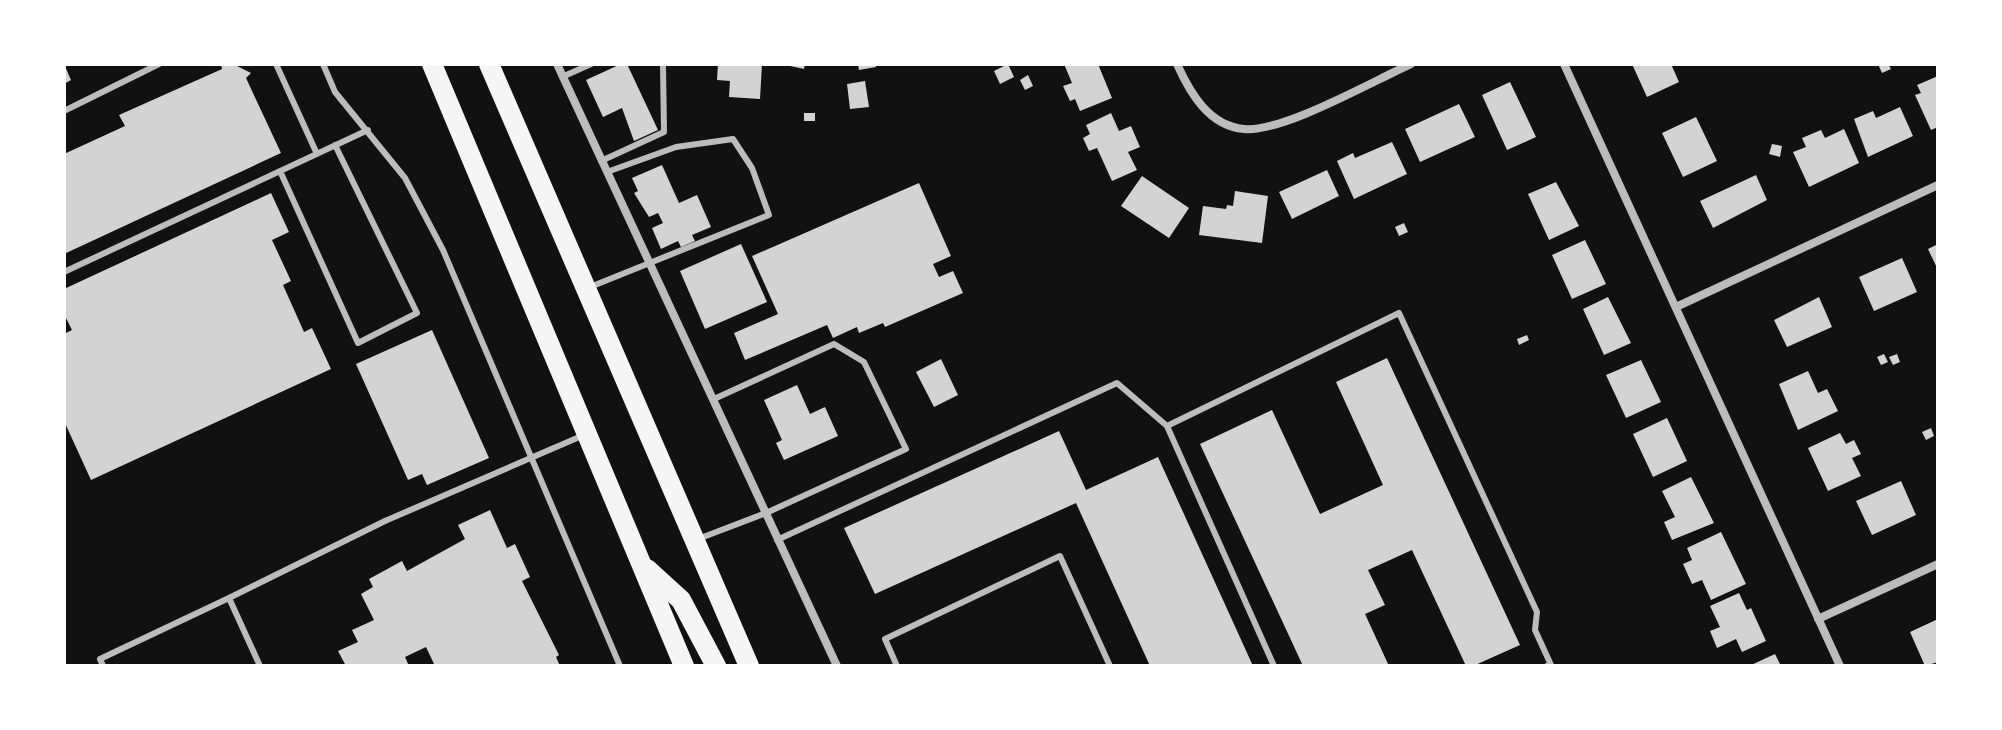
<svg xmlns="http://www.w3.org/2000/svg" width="2002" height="730" font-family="'Source Serif 4',serif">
<rect width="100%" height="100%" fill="#111"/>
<!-- building -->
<path fill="#d3d3d3" d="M64 64 71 80 64 84Z
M221 64H233L251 73 246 78 281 153 64 254V154L125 126 119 115 222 69Z
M621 64H627L658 130 634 141 622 108 603 117 586 80Z
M718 64H762L760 99 729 97 730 81 717 80Z
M781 64H805L804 69Z
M858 64H876V67L859 70Z
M1008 64 1014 77 1000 84 994 71Z
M1064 64H1098L1112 98 1080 111 1075 99 1070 101 1063 86 1072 83Z
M1632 64H1671L1679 82 1647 97Z
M1878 64H1888L1891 69 1882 73Z
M1028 75 1033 86 1025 90 1020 80Z
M1938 76V127L1931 130 1915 95 1921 93 1917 85Z
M865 81 869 107 850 109 847 84Z
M1510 82 1536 137 1507 150 1482 95Z
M1459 104 1475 137 1420 162 1405 129Z
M1900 107 1913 136 1868 157 1854 119 1873 111 1876 118Z
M804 113H815V121H804Z
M1111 113 1119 131 1131 126 1140 147 1128 152 1137 170 1112 181 1097 148 1089 151 1083 138 1090 134 1086 125Z
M1696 117 1717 161 1683 177 1662 133Z
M1844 129 1859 163 1809 187 1793 152 1806 147 1802 138 1821 130 1825 138Z
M1392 142 1407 174 1354 199 1337 161 1353 153 1355 158Z
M1772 144 1782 146 1780 157 1769 154Z
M662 165 679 203 697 195 711 227 692 235 695 241 681 247 678 241 661 249 652 228 663 223 658 213 649 217 634 193 638 191 632 178Z
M1327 170 1339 196 1292 219 1279 192Z
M1756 175 1767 200 1713 228 1700 201Z
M1142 176 1189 208 1169 238 1121 206Z
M1556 182 1579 226 1549 240 1528 194Z
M919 183 951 256 933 264 939 277 953 271 963 293 885 327 883 323 859 333 857 327 833 338 827 325 745 360 734 333 778 314 752 256Z
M1235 191 1268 196 1262 243 1199 235 1203 206 1226 209 1227 205 1233 206Z
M271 193 289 232 272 240 291 281 283 285 304 332 312 328 331 369 91 480 64 421V334L72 330 64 314V289Z
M1404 223 1408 232 1399 236 1395 227Z
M1585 240 1606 284 1572 299 1552 255Z
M741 244 767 302 705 329 680 271Z
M1938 244V270L1928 249Z
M1902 258 1917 292 1874 311 1859 277Z
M1608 297 1631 343 1604 355 1583 309Z
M1819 297 1832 327 1787 347 1774 320Z
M432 330 489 458 427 485 422 474 408 480 356 364Z
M1527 335 1529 340 1519 345 1517 339Z
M1884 354 1888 362 1881 365 1877 357Z
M1897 354 1900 362 1893 365 1889 357Z
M1387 358 1520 645 1473 666H1466L1412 550 1368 570 1385 605 1365 614 1389 666H1303L1200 444 1272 410 1320 514 1383 485 1336 382Z
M941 359 958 395 934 407 916 372Z
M1641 360 1661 402 1626 418 1606 375Z
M1808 371 1818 393 1827 389 1838 411 1798 430 1779 384Z
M797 385 810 414 825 407 838 436 784 460 776 443 782 440 764 400Z
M1667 418 1687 461 1653 477 1633 434Z
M1931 428 1934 436 1926 440 1922 432Z
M1059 431 1086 490 1158 457 1253 666H1150L1076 503 875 594 844 528Z
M1840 433 1846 444 1854 440 1861 454 1852 458 1861 476 1828 491 1808 448Z
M1691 477 1714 523 1672 540 1664 522 1675 517 1662 491Z
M1901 481 1916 515 1872 535 1856 501Z
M490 510 507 548 515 544 530 577 522 581 559 655 556 657 560 666H435L426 647 405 657 409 666H346L338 651 358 642 352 630 374 620 361 594 373 587 369 579 402 561 407 571 465 539 458 525Z
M1721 532 1746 584 1711 600 1702 580 1692 584 1683 564 1692 560 1687 548Z
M1739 593 1747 610 1751 608 1766 641 1742 652 1736 639 1717 648 1710 631 1720 627 1710 606Z
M1938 619V662L1925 666 1910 632Z
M1775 654 1781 666H1749Z"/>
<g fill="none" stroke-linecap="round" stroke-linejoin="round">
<!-- service -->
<path stroke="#bcbcbc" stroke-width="6" d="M276 64 317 154
M323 64 335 92 405 178 443 250 620 666
M562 77 591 64
M64 111 159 64
M601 161 664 132 663 64
M280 171 358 343 417 313 335 145
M64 272 368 130
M590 287 769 215 752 168 733 139 676 147 607 172
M698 539 766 513 906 449 864 362 834 344 714 399
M777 540 1117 383 1167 426
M103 666 100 659 229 598
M260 666 229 598 385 521 584 435
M897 666 885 639 1060 556 1110 666
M1274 666 1167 426 1399 313 1537 612 1535 630 1551 665 1547 666"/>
<!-- minor -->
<path stroke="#bcbcbc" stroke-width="8" d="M557 64 837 666
M1177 64C1190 93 1209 126 1244 129 1282 133 1373 81 1411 64
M1564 64 1840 666
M1676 307 1938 185
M1818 619 1938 564"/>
<!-- primary -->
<path stroke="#f5f5f5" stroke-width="20" d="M432 64 684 666
M489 64 749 666
M647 569 681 600 716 666"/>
</g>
<!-- border -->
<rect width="2002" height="730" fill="none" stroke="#ffffff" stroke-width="132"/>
</svg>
